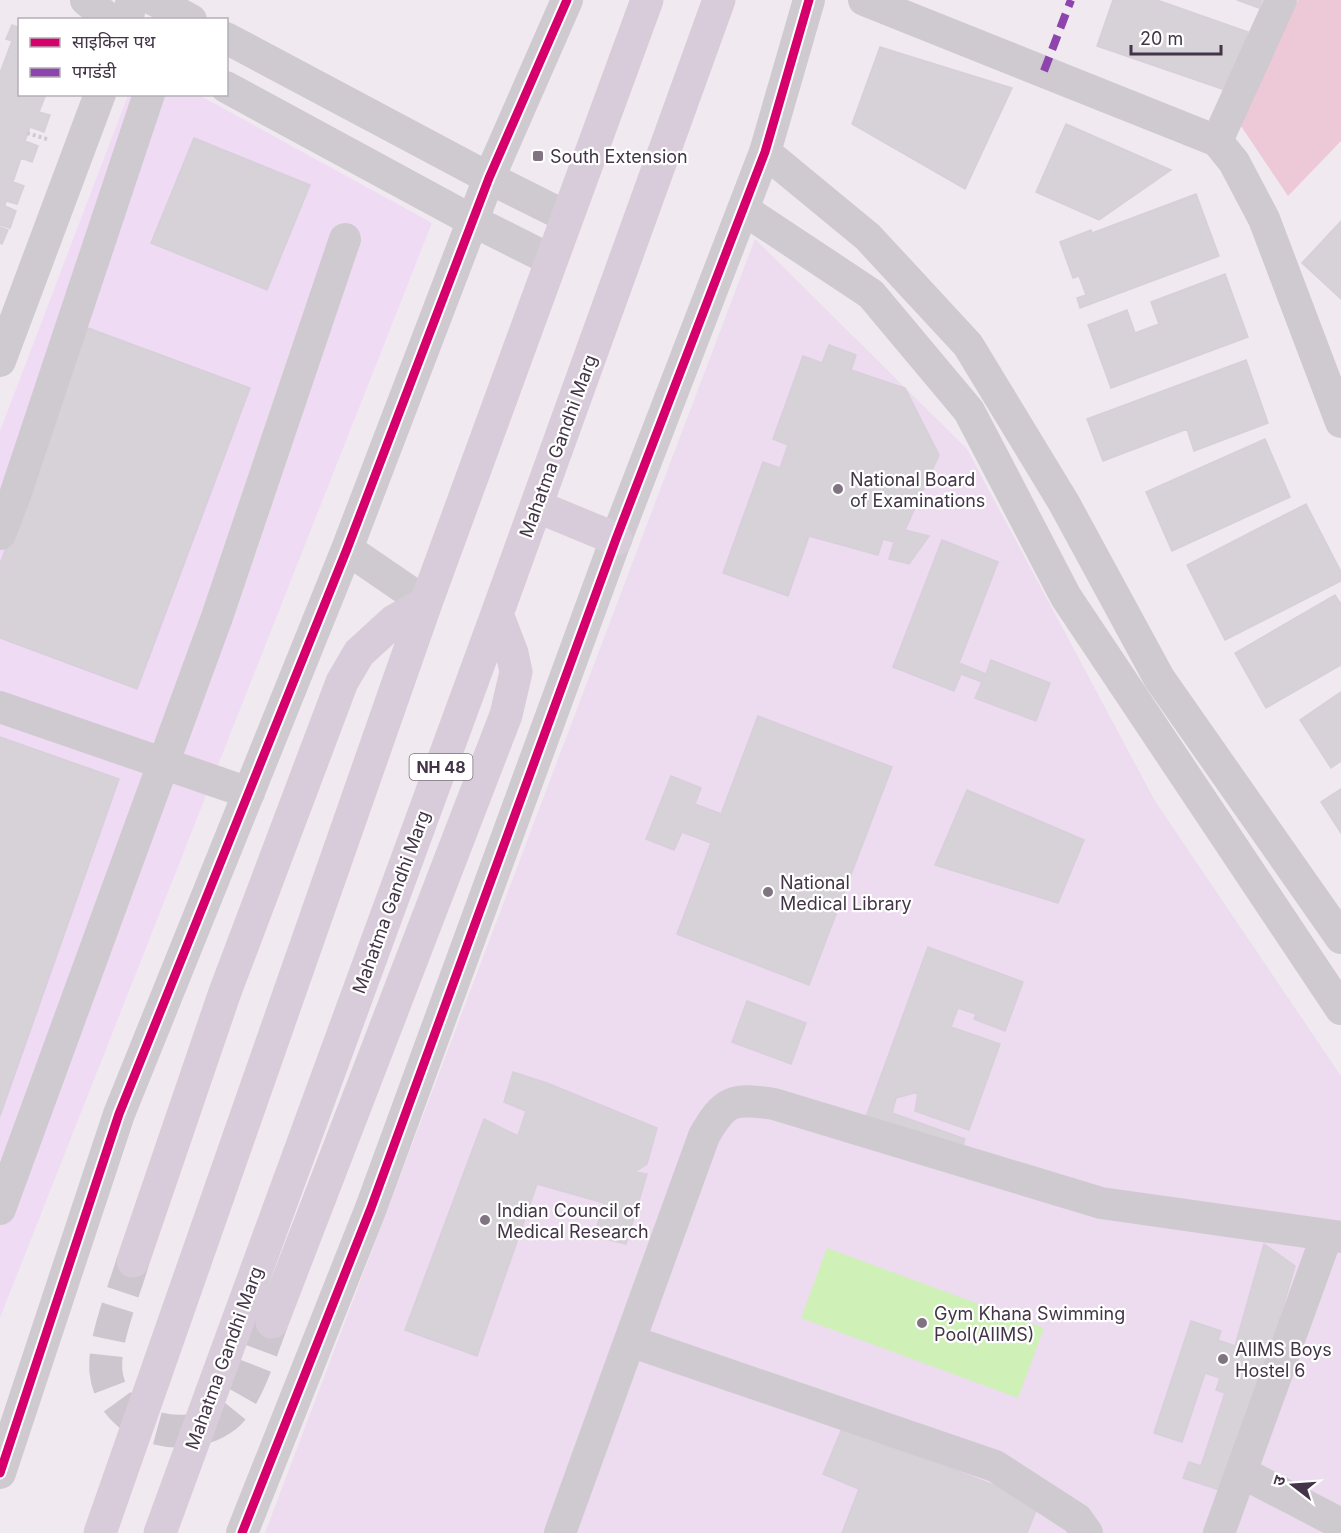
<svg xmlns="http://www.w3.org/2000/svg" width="1341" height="1533" font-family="Inter,'Noto Sans Devanagari',sans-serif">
<rect width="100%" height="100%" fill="#f0eaf0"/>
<!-- commercial -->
<path fill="#efdcf4" d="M128 95H199L432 223 0 1318V431Z"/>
<!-- education -->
<path fill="#eddbef" d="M755 239 967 449 1155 801 1341 1076V1533H265Z"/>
<!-- green -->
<path fill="#edc8d7" d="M1298 0H1341V141L1288 196 1239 123Z"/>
<!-- water -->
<path fill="#cff1b7" d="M827 1248 1044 1328 1018 1398 801 1318Z"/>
<!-- building -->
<path fill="#d7d1d8" stroke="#d7cfd9" stroke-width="1.5" d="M1113 0H1157L1248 32 1228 91 1097 46Z
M1237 0H1262L1259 8Z
M12 25 20 28V94H46L39 112 50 115 44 132 30 127 25 141 38 146 32 162 21 158 13 182 24 186 17 204 6 201 5 206 16 211 10 228 0 225V73L12 41 6 39Z
M880 47 1012 88 965 189 852 124Z
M1066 124 1171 170 1099 220 1036 192Z
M194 138 310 185 267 290 151 243Z
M1196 194 1219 256 1080 308 1077 298 1086 295 1079 276 1073 278 1060 242 1091 230 1092 233Z
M1341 221V299L1302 263Z
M0 227 8 230 2 244 0 243Z
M1225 274 1248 337 1111 388 1088 325 1127 310 1135 333 1159 324 1151 302Z
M88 328 250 388 137 689 0 638V564Z
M829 345 856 355 851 370 905 388 939 455 905 530 929 536 909 564 889 559 894 542 883 539 878 555 809 536 788 596 723 573 763 462 780 468 788 445 773 439 803 356 822 363Z
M1246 360 1268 423 1194 451 1187 429 1103 461 1087 419Z
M1265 439 1290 497 1172 551 1146 492Z
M1306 504 1341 572V581L1225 640 1187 565Z
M942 540 998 562 959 663 986 674 991 660 1050 683 1036 721 975 698 982 682 961 674 954 691 893 667Z
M1335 595 1341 604V665L1266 708 1235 653Z
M1341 692V761L1331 768 1300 720Z
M758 716 892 767 809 985 677 934 711 843 682 832 674 850 646 839 671 776 701 788 695 804 721 814Z
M0 737 119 779 0 1116Z
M1341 789V833L1321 802Z
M967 790 1084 840 1058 903 935 865Z
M928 947 1023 982 1005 1031 974 1019 976 1014 958 1008 951 1027 1000 1044 969 1130 915 1111 918 1092 896 1098 892 1113 965 1139 958 1159 863 1125Z
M747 1001 806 1023 791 1064 732 1042Z
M513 1072 547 1083 657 1128 647 1164 635 1172 647 1174 626 1244 594 1236 604 1203 537 1184 477 1356 405 1330 484 1119 518 1136 526 1111 504 1102Z
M1264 1244 1295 1266 1229 1493 1183 1478 1189 1462 1201 1466 1225 1393 1216 1390 1220 1378 1205 1373 1182 1442 1154 1433 1191 1321 1221 1331 1218 1340 1235 1346Z
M843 1426 1039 1503 1027 1533H842L859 1489 823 1474Z"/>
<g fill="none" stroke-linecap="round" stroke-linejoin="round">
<!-- major-tunnel -->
<path stroke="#cdc6ce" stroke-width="33" stroke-dasharray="33 16" stroke-linecap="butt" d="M133 1261C124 1292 103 1340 106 1372 112 1428 185 1448 226 1416 247 1399 262 1347 272 1322"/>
<!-- path -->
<path stroke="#cfcad1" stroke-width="4" stroke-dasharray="3 3" stroke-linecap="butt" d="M27 133 50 140"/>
<!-- minor -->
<path stroke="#cfcad0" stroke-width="32" d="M86 0 110 20
M154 0 191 20
M864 0 1217 141
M1281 0 1217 141 1234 162 1264 219 1341 422
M127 20 132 0
M226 38 489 178 567 217
M226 87 473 221 551 260
M765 152 868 237 968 345 1064 503 1159 678 1341 938
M743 209 871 294 969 411 1066 597 1341 1009
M0 361 100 94
M0 534 14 498 149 94
M347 549 426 603
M0 707 249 793
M0 1209 217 617 345 239
M630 1341 995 1466 1077 1519 1087 1533
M1241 1472 1341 1524
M0 1473 119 1114 347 549 489 178 567 0
M242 1533 371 1208 616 539 765 152 809 0
M560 1533 704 1136C725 1099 733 1098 774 1104L1101 1203 1341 1237
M1219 1533 1327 1235"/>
<!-- major -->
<path stroke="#d9ccda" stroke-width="33" d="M536 506 616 539
M133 1261 225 992 342 682 359 653 394 621 426 603
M272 1322 506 715 516 672 512 653 497 614
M100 1533 426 603 647 0
M160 1533 497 614 719 0"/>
<!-- quiet -->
<path stroke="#8e44ad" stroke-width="8" stroke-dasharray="15 8" stroke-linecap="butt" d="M1044 71 1071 0"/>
<defs>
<path id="cycleway" d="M0 1473 119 1114 347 549 489 178 567 0
M242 1533 371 1208 616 539 765 152 809 0"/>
</defs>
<!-- cycleway casing -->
<use href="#cycleway" stroke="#fff" stroke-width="13"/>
<!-- cycleway -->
<use href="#cycleway" stroke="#d6006c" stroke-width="9"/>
</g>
<!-- markers -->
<g fill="#807482" stroke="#fff" stroke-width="2">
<rect x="532" y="150" width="12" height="12" rx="3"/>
<circle cx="838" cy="489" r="6"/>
<circle cx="768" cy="892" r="6"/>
<circle cx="485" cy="1220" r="6"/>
<circle cx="922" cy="1323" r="6"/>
<circle cx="1223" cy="1359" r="6"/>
</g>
<g text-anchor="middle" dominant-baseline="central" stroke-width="4.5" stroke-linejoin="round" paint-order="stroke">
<!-- shield labels -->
<rect fill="#fff" stroke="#7b727e" stroke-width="1.5" x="409.5" y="754" width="63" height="26" rx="4.5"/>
<g font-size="16" font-weight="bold" fill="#433547">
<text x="441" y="767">NH 48</text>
</g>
<!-- poi labels -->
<g font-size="18" fill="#433547" stroke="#fff" text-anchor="start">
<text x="550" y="156">South Extension</text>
<text x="850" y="479">National Board<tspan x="850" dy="21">of Examinations</tspan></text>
<text x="780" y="882">National<tspan x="780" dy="21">Medical Library</tspan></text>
<text x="497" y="1210">Indian Council of<tspan x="497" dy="21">Medical Research</tspan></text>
<text x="934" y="1313">Gym Khana Swimming<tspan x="934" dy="21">Pool(AIIMS)</tspan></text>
<text x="1235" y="1349">AIIMS Boys<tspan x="1235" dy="21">Hostel 6</tspan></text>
</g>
<!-- street labels -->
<g font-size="18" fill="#433547" stroke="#fff">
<text transform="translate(558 446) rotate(-70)">Mahatma Gandhi Marg</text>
<text transform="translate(391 902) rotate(-70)">Mahatma Gandhi Marg</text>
<text transform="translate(224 1358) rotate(-70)">Mahatma Gandhi Marg</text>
</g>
</g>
<!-- legend -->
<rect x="18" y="18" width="210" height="78" fill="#ffffff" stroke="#b4aeb5" stroke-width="1.5"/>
<rect x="30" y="38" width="30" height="9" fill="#d6006c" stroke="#b4aeb5" stroke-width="1.5"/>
<text x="72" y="48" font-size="18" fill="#433547">साइकिल पथ</text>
<rect x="30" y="68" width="30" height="9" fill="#8e44ad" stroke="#b4aeb5" stroke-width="1.5"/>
<text x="72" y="78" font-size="18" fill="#433547">पगडंडी</text>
<!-- north arrow -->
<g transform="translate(1293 1485) rotate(287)" stroke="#ffffff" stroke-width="4.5" paint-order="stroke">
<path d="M0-4.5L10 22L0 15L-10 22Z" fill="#433547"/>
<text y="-9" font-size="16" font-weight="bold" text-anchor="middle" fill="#433547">उ</text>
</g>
<!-- scale -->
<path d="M1131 45v9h90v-9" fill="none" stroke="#433547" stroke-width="3"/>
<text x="1140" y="45" font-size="18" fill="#433547" stroke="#ffffff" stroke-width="4.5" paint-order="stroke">20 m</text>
</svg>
